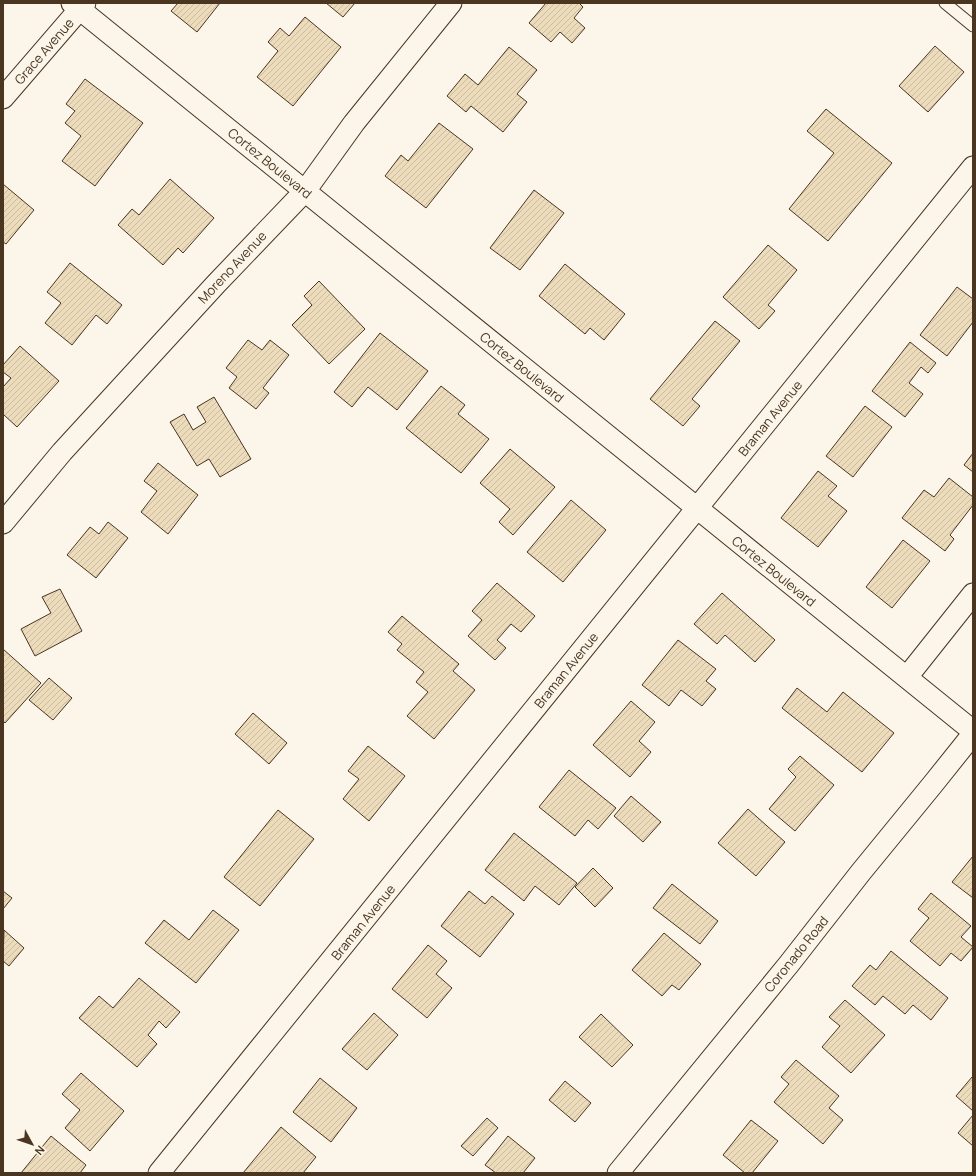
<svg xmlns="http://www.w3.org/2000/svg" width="976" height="1176" font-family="Manrope,sans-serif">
<defs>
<pattern id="building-hatch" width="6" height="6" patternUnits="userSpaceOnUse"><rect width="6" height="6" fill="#ecdcbc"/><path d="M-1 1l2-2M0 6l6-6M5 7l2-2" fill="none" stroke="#ccbda1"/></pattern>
</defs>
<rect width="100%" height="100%" fill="#fbf6e9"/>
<!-- building -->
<path fill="url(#building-hatch)" stroke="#4a3520" d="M178 3H220L197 32 171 11Z
M326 3H355L343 17Z
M546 3H579L583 7 574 18 585 28 572 43 560 32 551 42 529 23Z
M305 17 341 47 293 106 257 77 278 51 268 42 280 28 289 36Z
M935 46 964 72 928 112 899 86Z
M509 47 537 70 517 94 527 102 503 132 471 106 466 112 447 96 465 74 478 85Z
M85 79 143 123 95 186 62 161 81 136 65 123 75 111 66 104Z
M826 109 892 163 828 241 789 209 834 153 807 131Z
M439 123 473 149 426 208 385 176 401 155 408 161Z
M170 179 214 218 183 253 178 248 163 265 118 225 132 209 139 215Z
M3 184 34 210 6 244 3 242Z
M534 190 564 213 520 270 490 248Z
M768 245 797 270 768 305 775 311 759 329 723 297Z
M70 263 122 305 107 324 96 315 72 345 45 323 61 303 47 292Z
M565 264 625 314 604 340 590 328 585 334 539 296Z
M319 281 365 329 329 364 292 325 312 305 304 296Z
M957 287 973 299V322L947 356 920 335Z
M715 321 740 341 692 399 700 406 683 426 650 399Z
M380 333 428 371 397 410 368 387 352 407 334 392Z
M248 340 262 350 270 340 289 355 263 388 269 393 256 409 229 388 237 377 226 368Z
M910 342 936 363 928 373 921 367 909 383 923 394 905 417 872 391Z
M20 346 59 381 17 427 3 414V387L11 378 3 372V365Z
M441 386 465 405 458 414 489 439 461 473 406 428Z
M214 397 251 459 220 477 209 459 197 466 170 422 184 414 193 430 206 422 197 407Z
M865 406 892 427 853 477 826 456Z
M510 449 555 487 513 535 499 522 510 509 480 483Z
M973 453V472L964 465Z
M158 463 198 495 168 534 141 512 157 491 144 481Z
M818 471 837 486 828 496 847 511 818 547 781 518Z
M949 478 973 497V505L950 535 954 539 945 551 902 518 924 490 934 497Z
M571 500 606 530 563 582 527 552Z
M108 522 128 538 96 578 67 555 90 527 99 534Z
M903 540 930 561 892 608 866 587Z
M497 583 535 616 521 632 511 624 497 640 506 648 495 660 468 636 482 620 472 611Z
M60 589 82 631 35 656 21 629 51 613 42 597Z
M722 593 775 640 755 662 725 635 717 644 694 624Z
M402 616 459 664 453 671 475 690 434 739 407 716 428 692 416 682 424 672 397 650 402 644 388 632Z
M678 640 716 669 706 681 716 689 702 706 681 690 669 706 642 685Z
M3 649 41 683 5 723 3 721Z
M49 678 72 698 53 720 29 700Z
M797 688 827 712 843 692 894 733 862 772 782 708Z
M631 701 655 722 639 741 651 752 630 777 593 745Z
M253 713 287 743 269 764 235 734Z
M368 746 405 776 369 821 343 799 359 779 348 771Z
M800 756 834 785 795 831 769 809 796 777 788 769Z
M569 770 616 808 598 829 588 820 575 836 539 807Z
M631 796 661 822 643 842 614 816Z
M748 809 785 842 756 876 718 843Z
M278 810 314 839 260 906 224 877Z
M514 833 577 883 559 905 535 886 524 901 485 870Z
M973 856V898L952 882Z
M593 868 613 888 595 907 575 887Z
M672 884 718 921 700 944 653 908Z
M3 891 12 898 3 909Z
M469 891 485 904 492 896 514 914 480 957 441 926Z
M931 893 971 926 961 937 973 947 961 961 951 953 940 966 910 941 929 918 918 909Z
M213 910 239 930 196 983 145 943 164 920 189 940Z
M4 930 24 948 9 966 3 961Z
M664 933 701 964 679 990 672 985 662 996 632 970Z
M428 945 447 961 436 974 452 988 427 1018 392 989Z
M891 951 948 998 931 1020 913 1005 905 1014 883 996 875 1005 852 986 870 965 876 970Z
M139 978 180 1012 166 1028 159 1021 148 1035 157 1044 137 1067 79 1018 99 996 113 1008Z
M845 1000 885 1035 851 1073 822 1047 840 1026 829 1017Z
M374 1013 398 1035 367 1070 342 1049Z
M601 1014 633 1045 612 1067 579 1037Z
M796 1060 839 1096 829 1108 843 1120 823 1144 774 1102 789 1084 781 1077Z
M81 1073 124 1111 90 1151 65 1128 80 1110 62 1094Z
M972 1077 973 1078V1111L956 1096Z
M320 1078 357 1108 331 1142 293 1112Z
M565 1081 591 1103 575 1122 549 1100Z
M973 1115V1146L958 1133Z
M487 1118 498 1128 473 1156 461 1146Z
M751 1120 778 1141 752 1173H745L723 1155Z
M281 1127 316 1157 303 1173H243Z
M51 1136 86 1165 80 1173H21Z
M508 1136 535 1158 523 1173H496L485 1165Z"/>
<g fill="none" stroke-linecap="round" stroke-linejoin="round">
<defs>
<path id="service" d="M945 3 973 26"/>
<path id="minor" d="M72 3C371 247 672 489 973 731
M3 98 85 3
M3 523 62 452 216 284 305 191 354 123 451 3
M907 677 973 594
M159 1173 973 167
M618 1173 789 964 861 872 933 784 973 734"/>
</defs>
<!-- service casing -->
<use href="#service" stroke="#4a3520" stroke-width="13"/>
<!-- minor casing -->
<use href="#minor" stroke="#4a3520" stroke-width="23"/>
<!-- service -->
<use href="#service" stroke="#fbf6e9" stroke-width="11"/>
<!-- minor -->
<use href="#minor" stroke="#fbf6e9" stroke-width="21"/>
</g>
<g text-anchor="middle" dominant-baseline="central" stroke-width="3" stroke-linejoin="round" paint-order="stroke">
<!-- street labels -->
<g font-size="13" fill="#4a3520" stroke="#fbf6e9">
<text transform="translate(44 51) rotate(-49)">Grace Avenue</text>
<text transform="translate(270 163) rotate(39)">Cortez Boulevard</text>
<text transform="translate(232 267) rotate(-47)">Moreno Avenue</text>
<text transform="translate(522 367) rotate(39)">Cortez Boulevard</text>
<text transform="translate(770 418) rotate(-51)">Braman Avenue</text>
<text transform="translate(774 571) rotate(39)">Cortez Boulevard</text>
<text transform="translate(566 670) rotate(-51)">Braman Avenue</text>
<text transform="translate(363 922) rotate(-51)">Braman Avenue</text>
<text transform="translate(796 954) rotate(-51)">Coronado Road</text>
</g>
</g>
<!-- border -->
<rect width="976" height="1176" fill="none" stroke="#4a3520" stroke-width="8"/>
<!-- north arrow -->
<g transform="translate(32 1144) rotate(130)" stroke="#fbf6e9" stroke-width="3" paint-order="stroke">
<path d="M0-3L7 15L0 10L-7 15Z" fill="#4a3520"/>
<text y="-6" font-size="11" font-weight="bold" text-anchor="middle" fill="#4a3520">N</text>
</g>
</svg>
